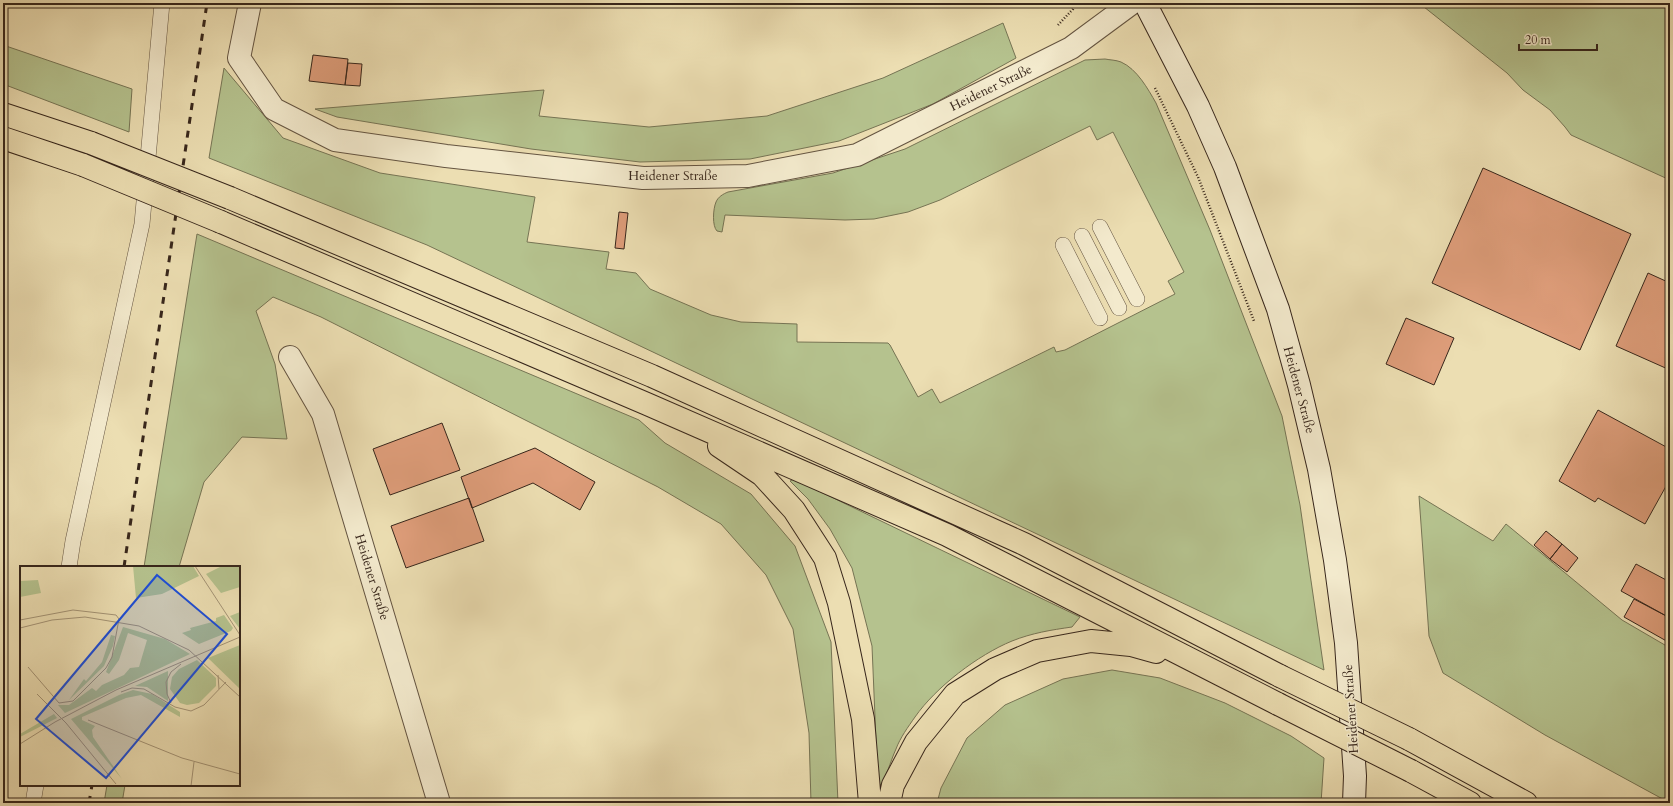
<svg xmlns="http://www.w3.org/2000/svg" width="1673" height="806" font-family="Cardo,serif">
<rect width="100%" height="100%" fill="#ecdeb2"/>
<filter id="stains"><feTurbulence type="fractalNoise" baseFrequency=".005" numOctaves="4"/><feColorMatrix values="0 0 0 0 .2 0 0 0 0 .09 0 0 0 0 .02 0 0 0 .5 -.17"/></filter>
<radialGradient id="worn" r=".72"><stop offset=".6" stop-color="#630" stop-opacity="0"/><stop offset="1" stop-color="#630" stop-opacity=".3"/></radialGradient>
<!-- green -->
<path fill="#b5c28e" stroke="#767454" d="M1419 3H1670V180L1571 135 1565 127 1550 110 1523 90 1507 73Z
M1003 23 1016 58 933 104 839 141 750 159 640 162 531 149 337 117 315 109 544 90 539 116 649 127 767 116 883 78Z
M3 45 132 89 129 132 3 84Z
M1105 59C1110 60 1116 60 1121 62 1137 69 1148 89 1156 103L1210 230 1282 416 1300 505 1324 670 427 245 209 158 224 68 283 138 380 173 535 197 527 242 609 252 606 269 636 273 650 289 711 315 741 322 797 324V342L888 343 890 345 918 397 932 389 940 403 1054 347 1056 352 1065 350 1175 294 1168 281 1184 272 1113 132 1097 140 1090 126 940 200 908 212 874 219 845 220 725 215 722 232 717 231C712 226 713 209 716 202 718 197 723 194 728 192L833 173 905 149 1085 60Z
M197 234 639 420 665 443 751 494 795 546 831 642 838 803H811L809 733 793 629 766 575 721 524 658 487 321 317 273 297 256 311 275 364 287 439 242 437 204 482 179 567H144Z
M794 479 1080 617 1072 627C1051 630 1032 633 1012 641 978 655 936 687 915 717 908 727 900 738 896 749 890 762 887 777 878 788L872 646 852 568 830 529 808 499 790 481Z
M1419 496 1493 541 1506 524 1622 620 1670 648V803L1545 735 1443 673 1429 636Z
M1112 670 1160 678 1225 703 1291 736 1324 758 1321 803H937L941 788 967 738 1005 705 1063 679Z
M107 785H125L122 803H104Z"/>
<!-- building -->
<path fill="#de9d7a" stroke="#37261b" d="M313 55 348 59 345 85 309 81Z
M348 63 362 64 360 86 345 85Z
M1483 168 1631 234 1580 350 1432 283Z
M619 212 628 213 624 249 615 248Z
M1648 273 1670 283V370L1616 346Z
M1406 318 1454 338 1434 385 1386 364Z
M1598 410 1670 449V479L1645 524 1598 498 1595 502 1559 481Z
M442 423 460 470 390 495 373 449Z
M535 448 595 482 580 510 533 483 472 508 461 477Z
M469 498 484 541 406 568 391 526Z
M1546 531 1562 544 1550 559 1534 545Z
M1562 544 1578 558 1567 572 1550 559Z
M1636 564 1670 582V618L1621 591Z
M1634 599 1670 618V643L1624 617Z"/>
<g fill="none" stroke-linecap="round" stroke-linejoin="round">
<defs>
<path id="service" d="M1100 227 1137 299
M1082 236 1119 308
M1063 245 1100 318
M69 567 73 541 142 224 162 3
M33 803 36 785"/>
<path id="minor" d="M250 3 239 58 274 109 335 140 446 156 643 178 748 176 857 155 1071 48 1132 3
M290 357 323 414 439 803"/>
<path id="secondary" d="M1145 3 1198 106 1225 167 1278 309 1299 385 1319 469 1335 560 1346 643 1355 776 1354 803"/>
<path id="trunk" d="M3 114 91 143
M3 138 83 165
M230 198 652 376 1024 544 1280 676
M221 222 647 404 947 535 1278 704
M719 446 762 475 794 510 825 558 839 603 863 719 870 803
M1409 739 1526 803
M1411 771 1470 803
M889 803 893 785 916 742 955 694 995 669 1037 651 1091 641 1131 645 1156 652"/>
</defs>
<!-- service casing -->
<use href="#service" stroke="#645441" stroke-width="16"/>
<!-- minor casing -->
<use href="#minor" stroke="#645441" stroke-width="24"/>
<!-- secondary casing -->
<use href="#secondary" stroke="#37261b" stroke-width="24"/>
<!-- trunk casing -->
<use href="#trunk" stroke="#37261b" stroke-width="24"/>
<!-- path -->
<path stroke="#37261b" stroke-width="2.5" stroke-dasharray="1 2" stroke-linecap="butt" d="M1058 25 1073 9 1075 3
M1155 88 1198 177 1254 321"/>
<!-- service -->
<use href="#service" stroke="#f3eacd" stroke-width="15"/>
<!-- minor -->
<use href="#minor" stroke="#f3eacd" stroke-width="22"/>
<!-- secondary -->
<use href="#secondary" stroke="#f3eacd" stroke-width="22"/>
<!-- trunk -->
<use href="#trunk" stroke="#ecdeb2" stroke-width="22"/>
<!-- rail -->
<path stroke="#37261b" stroke-width="3" stroke-dasharray="7 7" stroke-linecap="butt" d="M124 567 207 3
M89 803 92 785"/>
<defs>
<path id="trunk-bridge" d="M91 143 230 198
M83 165 221 222
M1280 676 1409 739
M1278 704 1411 771"/>
</defs>
<!-- trunk-bridge casing -->
<use href="#trunk-bridge" stroke="#37261b" stroke-width="24" stroke-linecap="butt"/>
<!-- trunk-bridge -->
<use href="#trunk-bridge" stroke="#ecdeb2" stroke-width="22"/>
</g>
<g text-anchor="middle" dominant-baseline="central" stroke-width="3" stroke-linejoin="round" paint-order="stroke">
<!-- street labels -->
<g font-size="13" fill="#37261b" stroke="#f3eacd">
<text transform="translate(991 88) rotate(-26)">Heidener Straße</text>
<text x="673" y="176">Heidener Straße</text>
<text transform="translate(1299 390) rotate(75)">Heidener Straße</text>
<text transform="translate(372 577) rotate(73)">Heidener Straße</text>
<text transform="translate(1351 709) rotate(-94)">Heidener Straße</text>
</g>
</g>
<!-- overview -->
<g transform="translate(20 566)">
<rect width="220" height="220" fill="#ecdeb2"/>
<path d="M113 0H173L179 10 142 28 116 32ZM202 0H220V21L201 27 186 8ZM18 14 21 27 0 31V15ZM220 46V63L210 50ZM204 49 213 62 211 65 179 78 162 67 171 64 170 62 196 55V52ZM103 61 145 73 170 88 45 147 38 139H49L72 122 76 125 82 119 104 109 110 102 119 101 127 74 108 67 99 94 89 108 86 106ZM91 69 95 70 93 80 84 100 49 134 64 113 66 115 82 96ZM220 79V123L188 92ZM177 94 196 112V120L179 137 167 139 160 137 150 123 152 111 159 103ZM148 105V135L127 121 115 120ZM113 124 132 128 160 146V151L121 129 106 132 62 151V154L75 160 72 164 73 171 102 213 51 153 99 129ZM34 148 37 152 0 171V168Z" fill="#b5c28e"/>
<path fill="none" stroke="#a49476" stroke-width="1" d="M175 0 220 69M0 54 53 44 96 49 99 53 92 91 86 102 53 135 39 137 8 101M0 62 32 54 65 51 119 60 169 84 220 131M198 109 199 123M101 126 112 122 124 123 155 141 171 145 184 139 206 116M17 128 46 157 96 218M151 137 147 128 146 116 151 106 161 98M68 154 162 192 220 208M0 178 35 156 96 124 220 71M171 220 174 196"/>
<path fill="#1d4ed8" fill-opacity="0.15" stroke="#1d4ed8" stroke-width="2" d="M137 9 207 68 86 212 16 153Z"/>
<rect width="220" height="220" fill="none" stroke="#37261b" stroke-width="2"/>
</g>
<!-- margin -->
<rect width="1673" height="806" fill="none" stroke="#ecdeb2" stroke-width="16"/>
<rect x="4" y="4" width="1665" height="798" fill="none" stroke="#37261b" stroke-width="2"/>
<rect x="8" y="8" width="1657" height="790" fill="none" stroke="#37261b"/>
<!-- scale -->
<path d="M1519 44v6h78v-6" fill="none" stroke="#37261b" stroke-width="2"/>
<text x="1525" y="44" font-size="12" fill="#37261b" stroke="#f3eacd" stroke-width="3" paint-order="stroke">20 m</text>
<rect width="100%" height="100%" filter="url(#stains)"/>
<rect width="100%" height="100%" fill="url(#worn)"/>
</svg>
